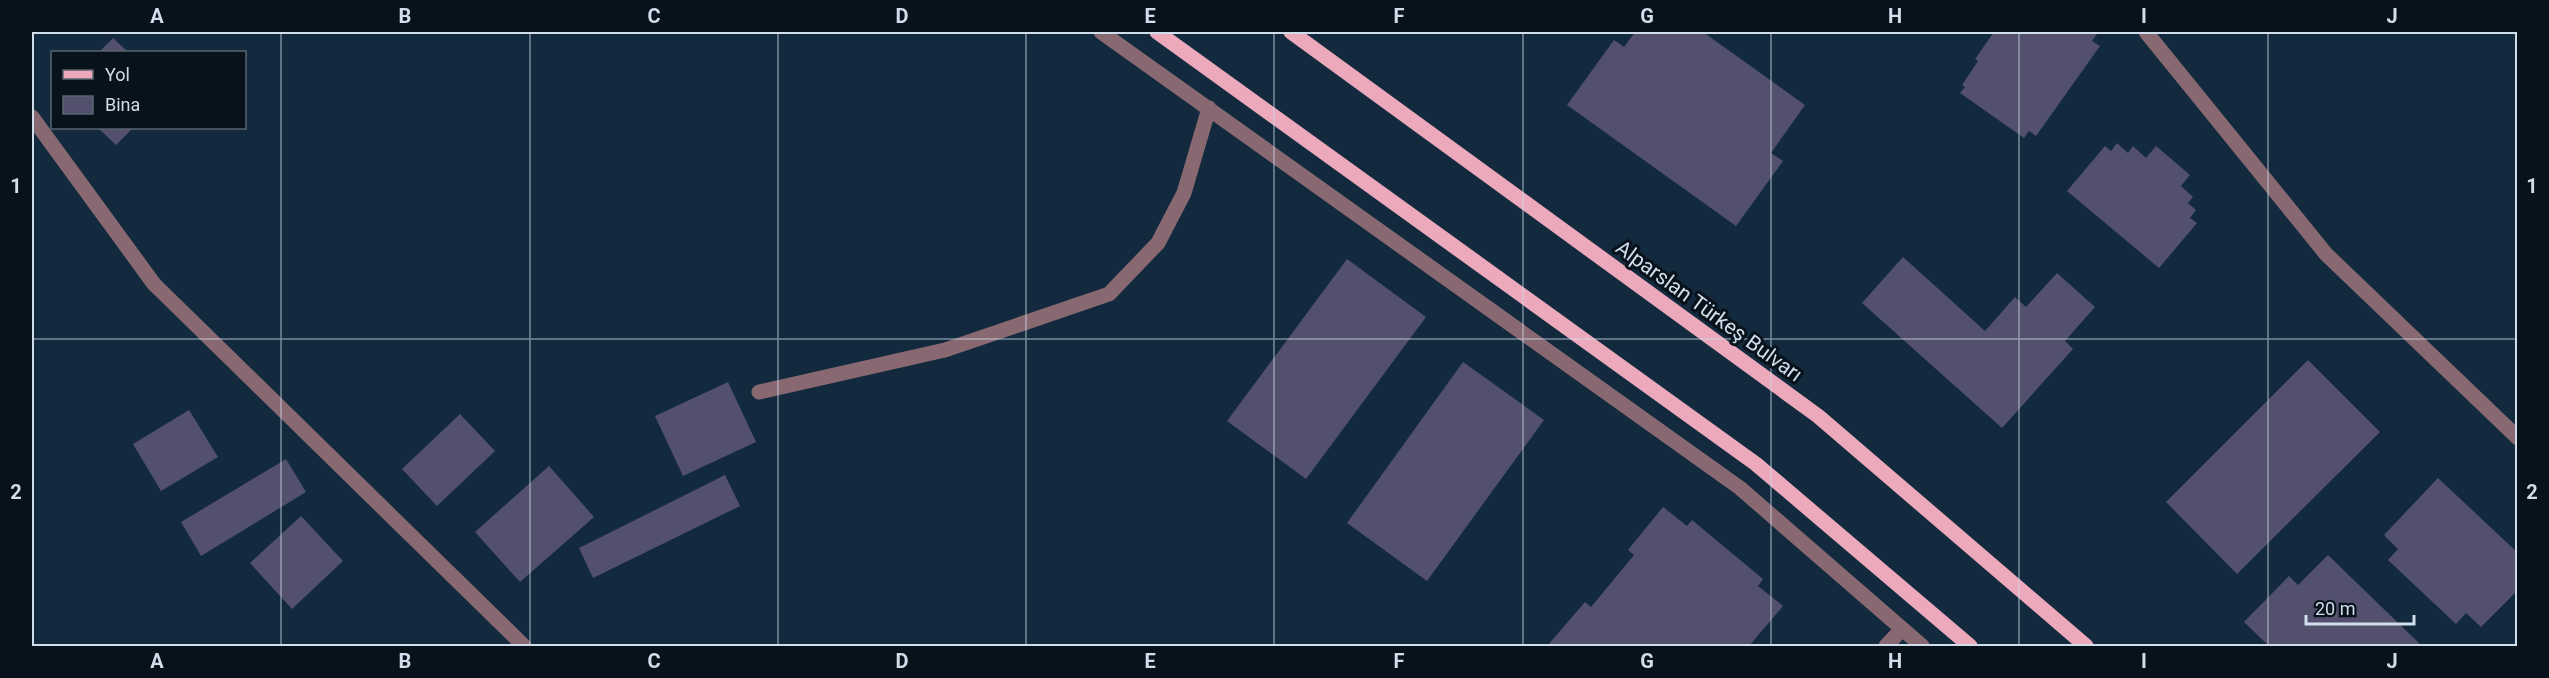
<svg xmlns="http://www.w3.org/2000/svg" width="2549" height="678" font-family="Roboto,sans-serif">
<rect width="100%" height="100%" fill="#132a3e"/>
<!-- building -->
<path fill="#52506d" d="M1635 32H1703L1805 105 1771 153 1783 161 1736 226 1567 105 1614 40 1624 47Z
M1994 32H2093L2097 34 2092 41 2100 46 2036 136 2029 131 2024 138 1960 93 1965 87 1962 85 1978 61 1975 59Z
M113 38 128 52H99Z
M98 128H133L116 145Z
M2117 143 2128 153 2133 146 2146 158 2156 146 2190 175 2181 186 2193 197 2188 203 2196 210 2190 218 2197 223 2159 268 2067 191 2105 146 2111 151Z
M1903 257 1985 331 2015 297 2026 307 2057 273 2095 307 2065 341 2073 349 2002 428 1862 303Z
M1347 259 1426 317 1306 479 1227 421Z
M2308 360 2380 432 2237 574 2166 502Z
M1463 362 1544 420 1427 581 1347 523Z
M728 382 756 442 683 476 655 416Z
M189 410 218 457 161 491 133 444Z
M460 414 495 451 437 506 402 469Z
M286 459 306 492 201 556 181 522Z
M549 466 594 517 520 582 475 532Z
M725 475 740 506 593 578 579 548Z
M2438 478 2518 553V590L2481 627 2466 613 2456 624 2388 560 2398 549 2384 535Z
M1663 507 1687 526 1692 520 1763 579 1758 586 1783 606 1749 646H1547L1585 602 1591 607 1634 555 1628 550Z
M301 516 343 561 292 609 250 563Z
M2328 555 2422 646H2269L2244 622 2289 576 2298 585Z"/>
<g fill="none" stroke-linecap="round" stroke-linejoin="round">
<!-- minor -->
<path stroke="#896971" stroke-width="15" d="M1101 32 1740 488 1922 646
M2146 32 2326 254 2518 438
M32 117 154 284 524 646
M759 392 945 350 1109 294 1158 243 1184 193 1209 108
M1886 646 1902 629"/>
<!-- major -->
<path stroke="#eba9bb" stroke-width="15" d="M1157 32 1756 464 1970 646
M1291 32 1818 416 2086 646"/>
</g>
<!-- grid -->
<path fill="none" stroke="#d0deec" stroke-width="1.5" stroke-opacity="0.55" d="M281 32V646M530 32V646M778 32V646M1026 32V646M1274 32V646M1523 32V646M1771 32V646M2019 32V646M2268 32V646M32 339H2518"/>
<g text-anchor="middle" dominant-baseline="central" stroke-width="6" stroke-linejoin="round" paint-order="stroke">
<!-- street labels -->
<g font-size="21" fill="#d0deec" stroke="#08121b">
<text transform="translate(1709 311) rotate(36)">Alparslan Türkeş Bulvarı</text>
</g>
</g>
<!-- border -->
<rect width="2549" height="678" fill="none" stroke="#08121b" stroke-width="66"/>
<!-- legend -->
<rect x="51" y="51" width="195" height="78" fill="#08121b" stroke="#58646f" stroke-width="1.5"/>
<rect x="63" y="70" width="30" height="9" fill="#eba9bb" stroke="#58646f" stroke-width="1.5"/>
<text x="105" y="81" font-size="18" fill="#d0deec">Yol</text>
<rect x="63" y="96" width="30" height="18" fill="#52506d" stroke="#58646f" stroke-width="1.5"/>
<text x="105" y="111" font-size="18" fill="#d0deec">Bina</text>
<!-- scale -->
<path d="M2306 615v9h108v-9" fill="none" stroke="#d0deec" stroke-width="3"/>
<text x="2315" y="615" font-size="18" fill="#d0deec" stroke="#08121b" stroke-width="4.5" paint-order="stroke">20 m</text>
<rect x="33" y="33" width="2483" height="612" fill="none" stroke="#d0deec" stroke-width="2"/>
<g font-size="20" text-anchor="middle" font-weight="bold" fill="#d0deec">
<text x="157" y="23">A</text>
<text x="405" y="23">B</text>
<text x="654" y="23">C</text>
<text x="902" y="23">D</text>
<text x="1150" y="23">E</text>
<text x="1399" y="23">F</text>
<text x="1647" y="23">G</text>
<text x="1895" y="23">H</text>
<text x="2144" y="23">I</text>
<text x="2392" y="23">J</text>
<text x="16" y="193">1</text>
<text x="2532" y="193">1</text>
<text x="16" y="499">2</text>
<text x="2532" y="499">2</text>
<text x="157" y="668">A</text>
<text x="405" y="668">B</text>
<text x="654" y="668">C</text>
<text x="902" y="668">D</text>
<text x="1150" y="668">E</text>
<text x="1399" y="668">F</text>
<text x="1647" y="668">G</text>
<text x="1895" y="668">H</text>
<text x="2144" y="668">I</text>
<text x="2392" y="668">J</text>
</g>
</svg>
